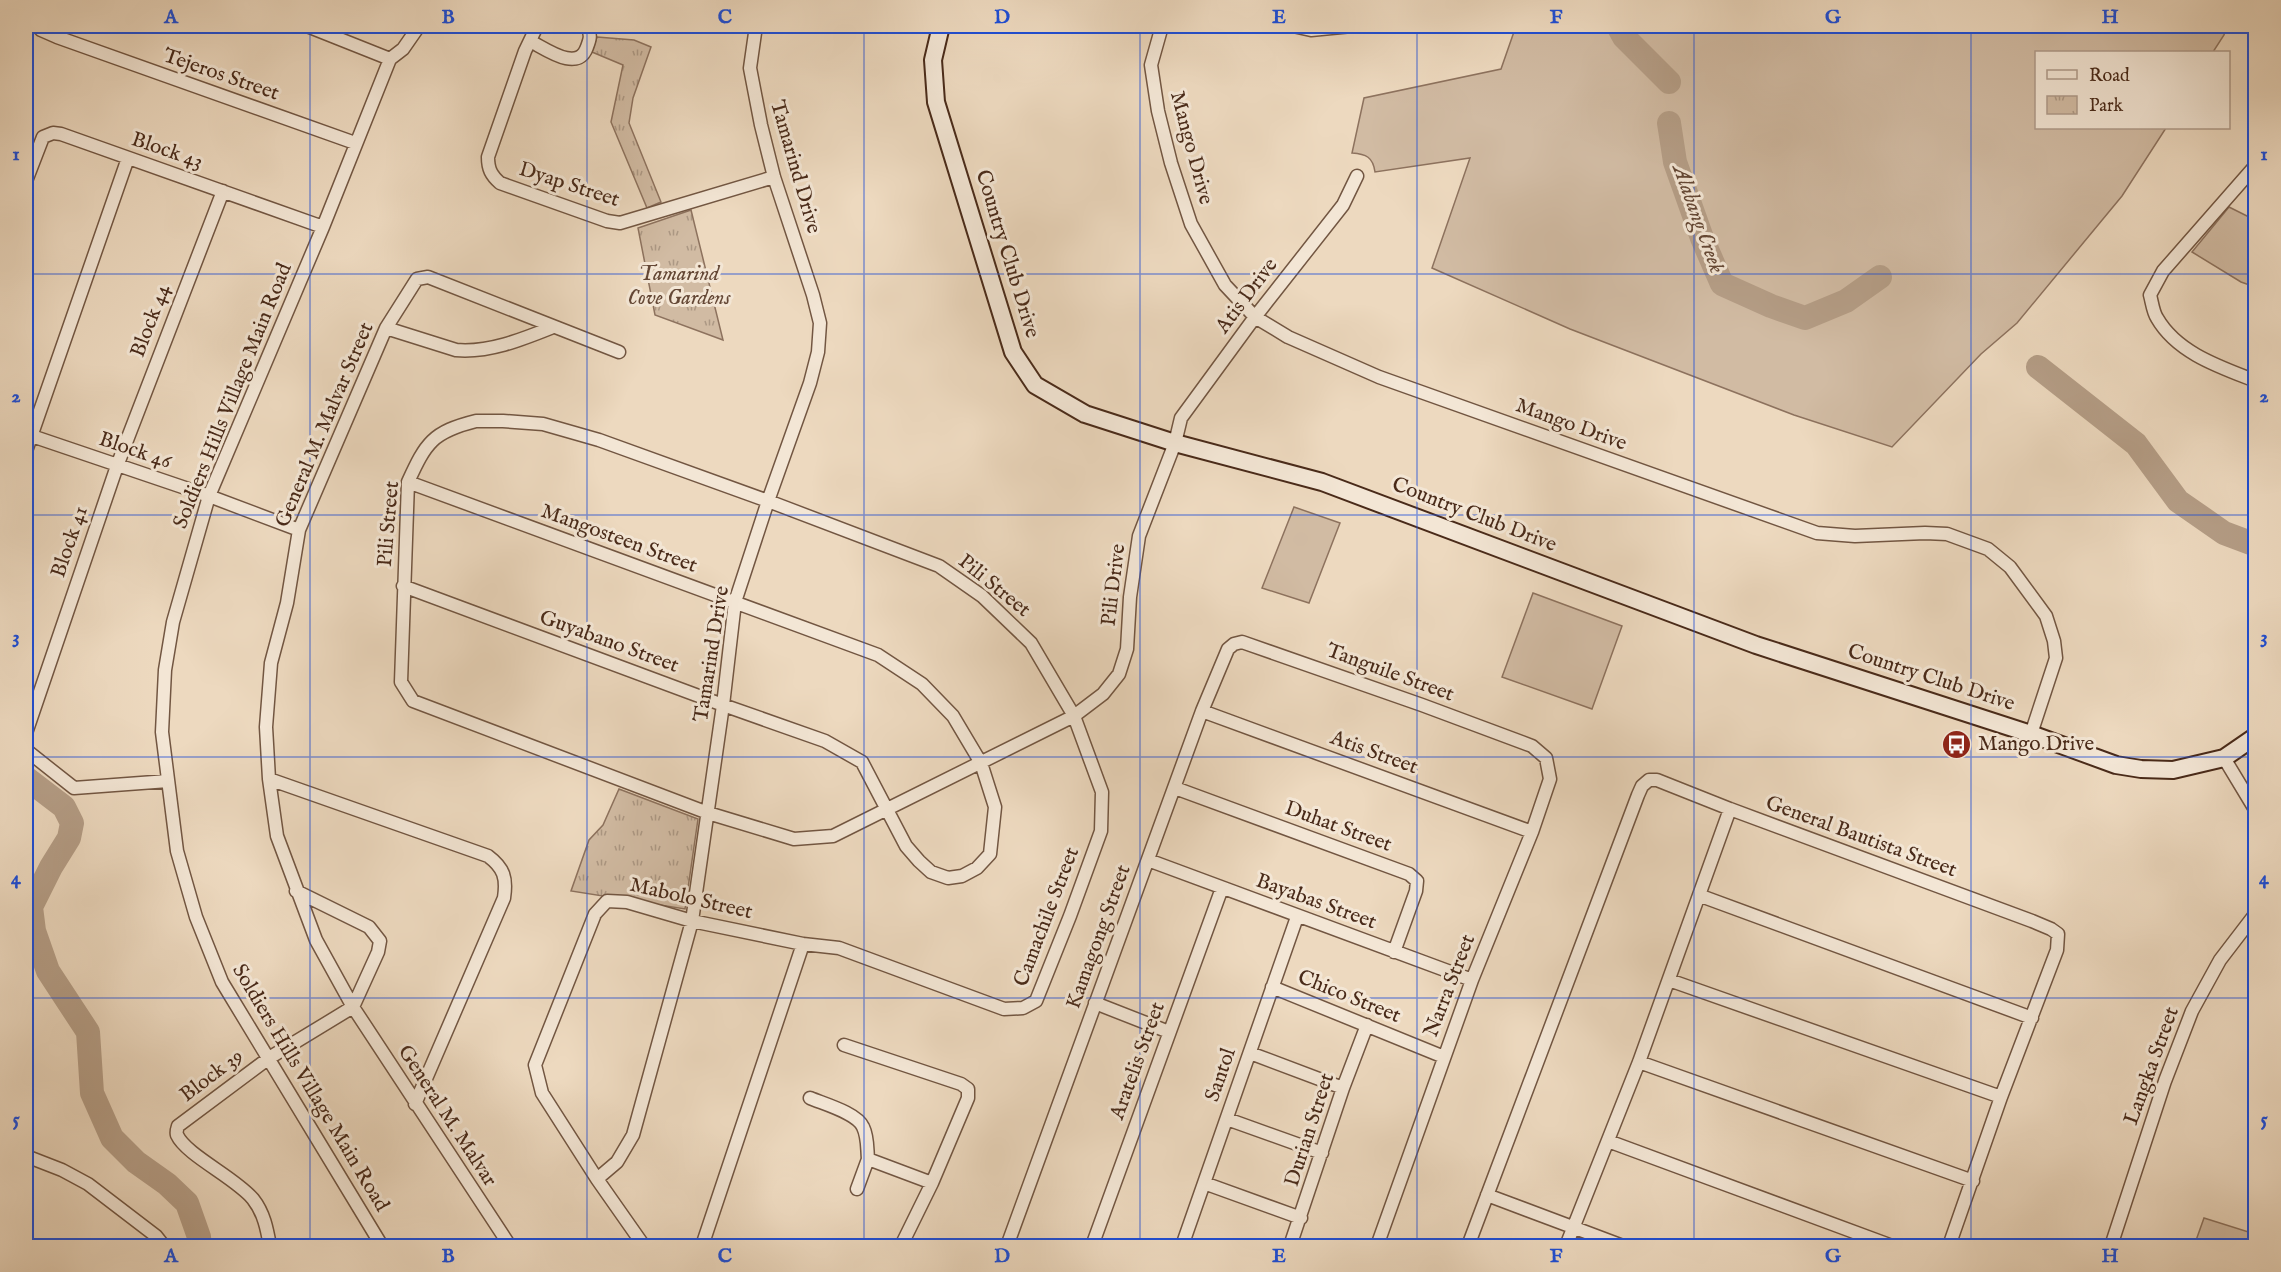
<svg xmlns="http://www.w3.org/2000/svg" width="2281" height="1272" font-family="'IM FELL English',serif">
<defs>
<pattern id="park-tufts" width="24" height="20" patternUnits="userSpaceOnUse" patternTransform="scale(1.5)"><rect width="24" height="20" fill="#d1bba3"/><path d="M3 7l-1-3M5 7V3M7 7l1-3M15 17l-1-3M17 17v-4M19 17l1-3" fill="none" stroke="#ac9884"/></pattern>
</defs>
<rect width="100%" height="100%" fill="#edd9bf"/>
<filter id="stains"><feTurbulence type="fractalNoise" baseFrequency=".00333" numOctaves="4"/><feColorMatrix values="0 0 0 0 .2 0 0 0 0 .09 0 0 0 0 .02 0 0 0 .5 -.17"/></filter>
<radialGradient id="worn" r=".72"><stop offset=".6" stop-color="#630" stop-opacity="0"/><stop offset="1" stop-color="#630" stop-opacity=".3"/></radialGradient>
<!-- green -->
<path fill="#d1bba3" stroke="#8d725e" stroke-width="1.5" d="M1516 26H2227L2224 35 2213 52H2036V128H2166L2122 196 2017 323 1981 354 1892 447 1794 415 1570 329 1432 268 1470 158 1375 172C1373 157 1366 154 1352 153L1364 98 1501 69Z
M2229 207 2255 220V287L2241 282 2192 252Z
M1294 507 1340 523 1309 603 1262 588Z
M1533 593 1622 626 1592 709 1502 677Z
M2204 1218 2255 1234V1246H2194Z"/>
<!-- park -->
<path fill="url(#park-tufts)" stroke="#8d725e" stroke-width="1.5" d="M597 37 634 40 651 47 633 98 629 123 661 202 647 208 611 122 623 65 592 52Z
M691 210 723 340 655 315 638 228Z
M619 789 698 819 685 909 571 891 589 840 603 825Z"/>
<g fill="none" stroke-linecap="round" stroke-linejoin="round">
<!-- river -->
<path stroke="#b59e87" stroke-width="24" d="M1618 26 1624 37 1669 82
M1669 123 1675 162 1702 238 1722 284 1771 306 1805 318 1846 301 1880 277
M2038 367 2136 444 2178 501 2224 533 2256 545
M26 778 64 807 72 823 69 838 51 867 31 907 34 931 48 971 88 1032 92 1093 112 1138 136 1162 167 1184 187 1203 199 1237 200 1246"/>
<defs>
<path id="street" d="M37 26 41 30 57 37 355 143
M307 26 390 59
M537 26 525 51 488 157C488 169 491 175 500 183L607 221 620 223 774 177
M1162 26 1151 65 1158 111 1171 163 1191 224 1225 285 1255 317 1288 337 1379 377 1817 533 1855 536 1925 533 1947 534 1988 549 2010 567 2046 616 2054 641 2056 658 2031 734
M1293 26 1311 30 1352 26
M530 41C546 49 578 73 587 47 590 39 591 36 588 28L583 26
M390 59 403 49 419 26
M2256 165 2163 271 2150 295C2152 302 2153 312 2157 318 2177 353 2220 367 2256 381
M26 181 43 137 53 133 61 134 323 227
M386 328 456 350C489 353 523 339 553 327
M476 421H503L543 424 599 440 768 501 939 566 982 596 1031 643 1074 716 833 836 794 839 708 813 413 701 401 682 408 482C426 443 432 432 476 421Z
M26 434 209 496 299 530
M26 451 128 158
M403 586 723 705 825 741 862 762 906 846 919 861 931 872 948 878 962 876 977 868 990 854 995 807 981 763 953 716 922 684 878 655 408 482
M1202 711 1532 832
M26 733 117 466 223 191
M26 750 74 788 168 781
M2224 758 2256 811
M269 779 488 856C504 868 507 878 504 898L415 1104
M1175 788 1409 874 1417 881 1416 891 1394 952
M1148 860 1472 980
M1701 896 2032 1018
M1669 980 2001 1097
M1272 987 1444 1057
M1095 1003 1169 1032
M844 1045 961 1084 968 1089V1098L932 1183 901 1246
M1250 1053 1343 1088
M1639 1062 1973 1181
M810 1098C824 1104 857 1113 863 1127 868 1137 867 1148 868 1159
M1227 1119 1322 1153
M1608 1141 1892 1246
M26 1156 62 1170 88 1184 156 1236 164 1246
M597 1179 617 1162 633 1135 692 921 723 705 735 602 768 501 810 383 818 352 820 323 813 295 774 177 761 125 750 68 756 26
M1204 1183 1301 1218
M857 1189 868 1159 932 1183
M1487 1195 1623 1246
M270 1246C267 1229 264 1213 253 1199 236 1178 186 1155 177 1135 176 1132 177 1129 178 1126L269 1058 353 1007 378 952 380 941 369 927 296 891
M382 1246 222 982 196 917 177 851 162 732 165 670 173 622 209 496 323 227 390 59
M510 1246 353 1007 316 940 277 836 269 779 266 727 271 663 287 603 299 530 386 328 417 279 428 277 619 352
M644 1246 597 1179 542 1093 535 1065 595 914 607 901 627 902 692 921 803 944 839 948 1004 1009 1023 1008 1036 1001 1070 916 1101 831 1102 792 1074 716 1103 694 1119 674 1127 649 1130 597 1139 536 1175 443 1181 418 1255 317 1343 205 1357 176
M702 1246 803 944
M1007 1246 1202 711 1228 649 1234 644 1242 642 1422 705 1532 746 1546 758 1550 779 1532 832 1472 980 1377 1246
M1092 1246 1222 888
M1182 1246 1297 917
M1290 1246 1343 1088 1367 1025
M1468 1246 1638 795 1642 786 1649 780H1657L1667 784 1730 809 2032 921 2051 929 2058 934 2057 950 2001 1097 1949 1246
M1566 1246 1639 1062 1730 809
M2111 1246 2165 1081 2192 1011 2220 960 2256 913"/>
<path id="secondary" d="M941 26 933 60 936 102 1013 352 1035 385 1085 414 1175 443 1322 482 1756 645 2031 734 2116 765 2141 769 2173 770 2224 758 2256 736"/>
</defs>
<!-- street casing -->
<use href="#street" stroke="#725642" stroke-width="15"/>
<!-- secondary casing -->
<use href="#secondary" stroke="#492a19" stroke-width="20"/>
<!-- street -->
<use href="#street" stroke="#f3e6d5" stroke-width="12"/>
<!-- secondary -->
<use href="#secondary" stroke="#f3e6d5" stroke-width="16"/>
</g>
<!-- grid -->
<path fill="none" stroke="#1d4ed8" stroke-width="1.5" stroke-opacity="0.55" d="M310 26V1246M587 26V1246M864 26V1246M1140 26V1246M1417 26V1246M1694 26V1246M1971 26V1246M26 274H2256M26 515H2256M26 757H2256M26 998H2256"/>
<!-- icons -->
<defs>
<symbol id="bus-disc" viewBox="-11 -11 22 22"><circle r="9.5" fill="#8f2418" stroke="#f3e6d5"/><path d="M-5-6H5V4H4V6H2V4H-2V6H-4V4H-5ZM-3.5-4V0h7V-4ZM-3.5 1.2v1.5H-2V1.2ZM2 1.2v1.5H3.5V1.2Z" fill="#fff"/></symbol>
</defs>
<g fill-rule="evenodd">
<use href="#bus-disc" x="1940" y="728" width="33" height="33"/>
</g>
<g text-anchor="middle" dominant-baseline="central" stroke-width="6" stroke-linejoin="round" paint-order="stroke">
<!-- street labels -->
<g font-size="21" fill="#492a19" stroke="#f3e6d5">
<text transform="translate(221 75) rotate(19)">Tejeros Street</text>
<text transform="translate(1191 148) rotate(75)">Mango Drive</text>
<text transform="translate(167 151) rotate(19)">Block 43</text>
<text transform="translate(795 167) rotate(74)">Tamarind Drive</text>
<text transform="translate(569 185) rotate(18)">Dyap Street</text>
<text transform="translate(1007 254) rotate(73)">Country Club Drive</text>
<text transform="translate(1247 296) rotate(-53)">Atis Drive</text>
<text transform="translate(151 321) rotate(-69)">Block 44</text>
<text transform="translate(233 396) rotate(-68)">Soldiers Hills Village Main Road</text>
<text transform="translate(325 425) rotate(-67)">General M. Malvar Street</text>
<text transform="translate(1571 425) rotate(20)">Mango Drive</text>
<text transform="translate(135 451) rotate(19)">Block 46</text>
<text transform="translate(1474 515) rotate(21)">Country Club Drive</text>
<text transform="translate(389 524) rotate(-85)">Pili Street</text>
<text transform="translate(619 539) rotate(20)">Mangosteen Street</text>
<text transform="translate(70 542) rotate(-71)">Block 41</text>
<text transform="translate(1114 585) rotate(-83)">Pili Drive</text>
<text transform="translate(994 586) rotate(39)">Pili Street</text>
<text transform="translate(609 642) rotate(20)">Guyabano Street</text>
<text transform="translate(712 654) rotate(-81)">Tamarind Drive</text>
<text transform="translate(1390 673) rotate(20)">Tanguile Street</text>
<text transform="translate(1931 678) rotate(18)">Country Club Drive</text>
<text transform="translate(1374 753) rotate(20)">Atis Street</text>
<text transform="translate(1338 827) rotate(20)">Duhat Street</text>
<text transform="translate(1861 837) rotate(20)">General Bautista Street</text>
<text transform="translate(691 899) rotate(13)">Mabolo Street</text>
<text transform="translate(1316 902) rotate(20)">Bayabas Street</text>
<text transform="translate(1047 917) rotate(-69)">Camachile Street</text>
<text transform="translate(1099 937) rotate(-70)">Kamagong Street</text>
<text transform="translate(1450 986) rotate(-69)">Narra Street</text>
<text transform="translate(1349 997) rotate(22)">Chico Street</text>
<text transform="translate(1138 1061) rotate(-70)">Aratelis Street</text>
<text transform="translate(2152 1066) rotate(-70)">Langka Street</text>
<text transform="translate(1221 1075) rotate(-71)">Santol</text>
<text transform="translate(212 1076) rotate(-37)">Block 39</text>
<text transform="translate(310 1088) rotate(59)">Soldiers Hills Village Main Road</text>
<text transform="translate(447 1116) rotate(57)">General M. Malvar</text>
<text transform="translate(1310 1130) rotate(-72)">Durian Street</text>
</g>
<!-- park labels -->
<g font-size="21" font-style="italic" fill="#644735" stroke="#f3e6d5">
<text x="679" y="274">Tamarind<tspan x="679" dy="24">Cove Gardens</tspan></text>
</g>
<!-- poi labels -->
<g font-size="21" fill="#492a19" stroke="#f3e6d5" text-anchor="start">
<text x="1978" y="744">Mango Drive</text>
</g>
<!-- water labels -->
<g font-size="22" font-style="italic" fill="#644734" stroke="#f3e6d5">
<text transform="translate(1698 219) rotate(70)">Alabang Creek</text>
</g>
</g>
<!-- margin -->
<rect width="2281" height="1272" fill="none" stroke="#edd9bf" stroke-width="66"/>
<!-- legend -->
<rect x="2035" y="51" width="195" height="78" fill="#f3e6d5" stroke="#af9b8a" stroke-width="1.5"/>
<rect x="2047" y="70" width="30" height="9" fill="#f3e6d5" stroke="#af9b8a" stroke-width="1.5"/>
<text x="2089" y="81" font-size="18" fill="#492a19">Road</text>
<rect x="2047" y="96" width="30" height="18" fill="url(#park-tufts)" stroke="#af9b8a" stroke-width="1.5"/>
<text x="2089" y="111" font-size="18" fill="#492a19">Park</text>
<rect x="33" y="33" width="2215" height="1206" fill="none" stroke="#1d4ed8" stroke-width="2"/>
<g font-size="20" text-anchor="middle" font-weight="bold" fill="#1d4ed8">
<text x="171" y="23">A</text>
<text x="448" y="23">B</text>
<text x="725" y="23">C</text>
<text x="1002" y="23">D</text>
<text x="1279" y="23">E</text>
<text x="1556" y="23">F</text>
<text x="1833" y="23">G</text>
<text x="2110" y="23">H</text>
<text x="16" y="160">1</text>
<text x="2264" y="160">1</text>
<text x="16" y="402">2</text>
<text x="2264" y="402">2</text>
<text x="16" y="643">3</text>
<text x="2264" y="643">3</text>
<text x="16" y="884">4</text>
<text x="2264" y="884">4</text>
<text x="16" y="1125">5</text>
<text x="2264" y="1125">5</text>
<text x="171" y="1262">A</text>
<text x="448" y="1262">B</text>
<text x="725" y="1262">C</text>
<text x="1002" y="1262">D</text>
<text x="1279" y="1262">E</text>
<text x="1556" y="1262">F</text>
<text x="1833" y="1262">G</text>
<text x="2110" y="1262">H</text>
</g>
<rect width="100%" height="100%" filter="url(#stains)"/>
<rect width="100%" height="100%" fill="url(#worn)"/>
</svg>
